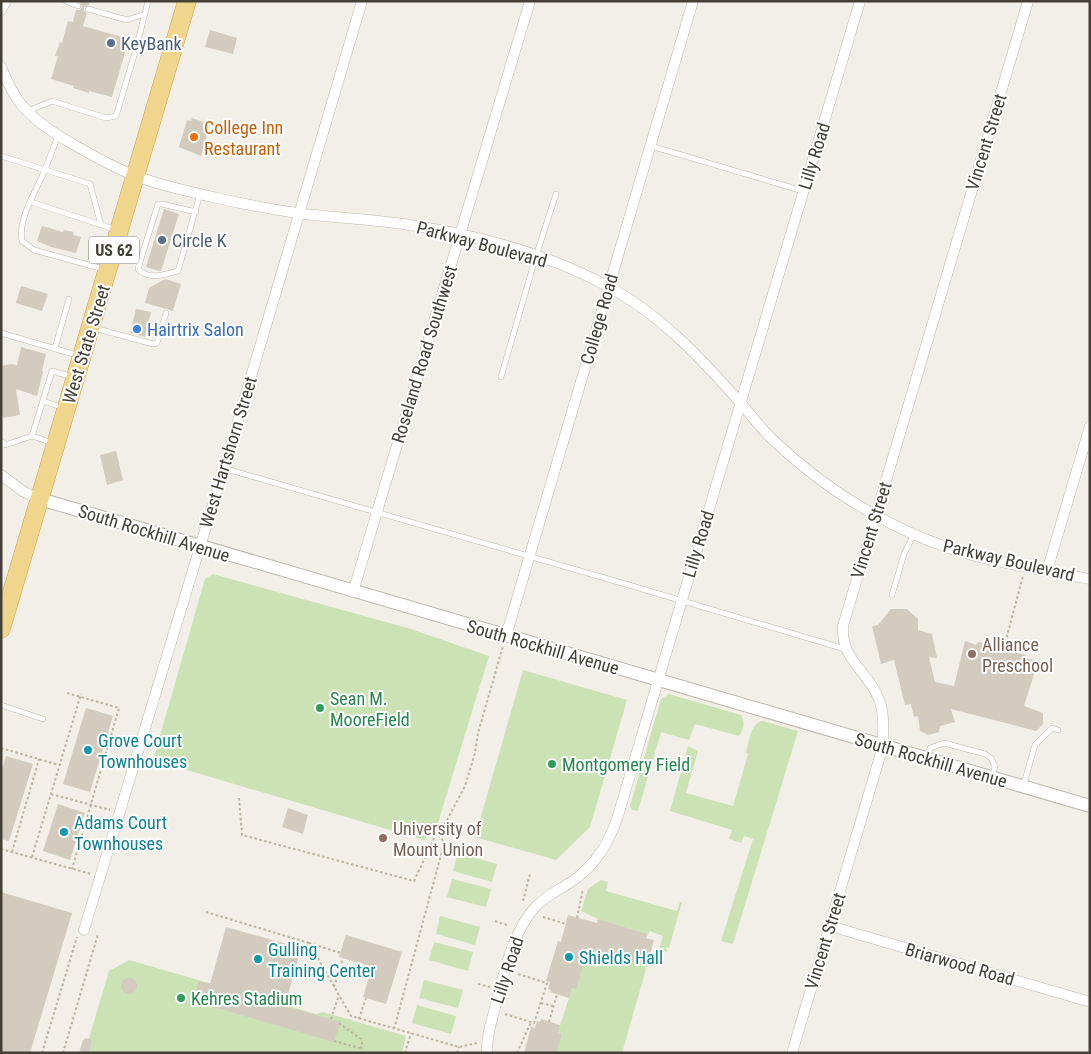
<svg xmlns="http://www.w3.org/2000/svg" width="1091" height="1054" font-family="'Roboto Condensed',sans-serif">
<rect width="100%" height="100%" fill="#f2efe8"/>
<!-- green -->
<path fill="#cbe2b5" d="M213 574 411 629 489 656 438 823 424 840 153 760 205 579Z
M523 670 627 700 590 827 556 860 475 837Z
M669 694 741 715C745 723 744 729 739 736L695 724 689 740 661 732 638 811 632 810 630 806 661 699Z
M763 721 798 731 733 944 721 941 753 839 744 836 741 843 729 839 732 830 670 811 688 746 698 751 686 793 733 806 748 754 746 753C749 742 750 723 763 721Z
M458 853 497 864 492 882 453 871Z
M452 879 491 889 486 907 447 897Z
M601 880 608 882 606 891 677 911 680 902H682L669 948 667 947 666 949 668 950 667 952 659 950 663 936 650 931 648 934 598 919 581 911 588 889Z
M440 916 480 927 475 945 436 934Z
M434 942 473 952 468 971 429 960Z
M592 949 640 963 641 960 648 962 622 1053H557L562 1034 558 1032 572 988 575 990 587 953Z
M129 960 316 1014 323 1012 406 1036 402 1053H89L92 1042 89 1038 109 971Z
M424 980 463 990 458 1008 419 998Z
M417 1005 456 1016 451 1034 412 1023Z"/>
<!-- building -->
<path fill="#d2cbbe" d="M79 1H90L89 5 84 7V11L87 13 83 26 129 39 112 97 89 91V93L73 88 74 86 51 79 58 56H55L60 42 62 43 68 21 73 22 76 10H80L82 7Z
M210 30 237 38 233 54 205 47Z
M192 118 210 124 201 156 179 147 187 120 191 121Z
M164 209 179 214 161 271H159L146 267Z
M42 226 63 232 64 230 74 232 73 235 81 237 76 253 51 247 37 241Z
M165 279 181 284 173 311 145 303 149 288Z
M21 286 48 294 42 311 16 303Z
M136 309 151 312 145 337 130 333Z
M21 347 46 354 42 371 43 372 37 396 16 389 20 415 3 418 1 408V366L11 364 17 365Z
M116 451 123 480 107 485 100 455Z
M891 609H907L918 619V630L932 634 937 658 929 657 935 682 954 686 965 641 976 645 978 642 1008 647V651L1026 655V658L1038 661 1024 706 1043 713V724L1036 731 951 709 955 722 940 726 939 732 928 735 920 731 918 716 914 717 911 704 905 705 894 660 881 664 872 626 878 625Z
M86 708 113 716 90 792 63 784Z
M6 756 33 764 9 841 1 839V773Z
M58 804 85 813 70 860 43 851Z
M288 808 308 815 303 834 282 827Z
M1 892 72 913 30 1053H1Z
M568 915 597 923 598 919 648 934 646 938 654 940 648 962 641 960 640 963 592 949 590 954 587 953 576 990 572 988 569 998 550 992 551 990 548 989 550 982 546 981 558 941 561 942Z
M226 927 301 948 285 1006 340 1022 334 1042 193 1001 199 981 210 984Z
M346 935 402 952 386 1004 363 997 372 967 339 957Z
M121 986a8 8 0 1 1 16 0a8 8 0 1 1-16 0Z
M541 1019 560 1025 558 1032 562 1034 557 1053H524L531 1027 535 1028 537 1021 540 1022Z
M86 1038 90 1039 92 1042 89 1053H79L83 1040Z"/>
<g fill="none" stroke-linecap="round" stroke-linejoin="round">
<defs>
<path id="service" d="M66 1 78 6
M88 9 127 20 145 14
M28 111 52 101 106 118 116 116 136 49 148 1
M58 136C53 148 49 160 44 172 35 193 18 218 22 241L34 250 103 269
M651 146 803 191
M1 156 90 184 101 225
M31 202 117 230
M113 255 140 262 138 269C149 281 165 274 178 271L200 194
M140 262 158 204H162L196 212
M94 328 153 344 157 343 166 313
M1 333 80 356
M55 348 69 299
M501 377 536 256 556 194
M43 401 64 408
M32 436 53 443
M1 441 5 445 32 436 52 371 73 377
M223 468 622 583 845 649
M892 595 904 554 914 534
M1 705 43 719
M927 759 930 748 944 743 985 754 991 758 995 766 992 778
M1023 787 1035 745 1052 728 1058 730"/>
<path id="minor" d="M1 10 6 1
M1 67C8 83 14 97 26 110 39 124 55 134 71 143 93 156 115 168 138 177 164 186 190 192 217 198 243 204 270 209 297 213 334 218 372 219 409 225 478 235 549 254 611 288 661 316 699 356 737 399 748 411 758 425 770 437 821 486 882 525 949 548 995 563 1043 570 1090 579
M1 475 24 492 40 499
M1047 571 1090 426
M353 592 530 1
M506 636 693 1
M830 926 1090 1002
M84 930 232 441 362 1
M487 1053C486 1036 492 1020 496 1004 505 970 512 933 536 906 547 895 561 889 574 880 596 864 608 844 617 819L860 1
M792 1053 883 746C883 730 885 712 878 697 866 669 841 660 843 626L1028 1"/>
<path id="tertiary" d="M40 499 1090 806"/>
<path id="trunk" d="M1 629 187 1"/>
</defs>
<!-- service casing -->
<use href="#service" stroke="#bcb7ab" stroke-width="6"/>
<!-- minor casing -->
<use href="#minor" stroke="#bcb7ab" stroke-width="11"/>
<!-- tertiary casing -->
<use href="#tertiary" stroke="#bcb7ab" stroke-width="14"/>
<!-- trunk casing -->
<use href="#trunk" stroke="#cca248" stroke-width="19"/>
<!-- path -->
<path stroke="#bcb39e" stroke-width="2" stroke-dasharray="2.5 2.5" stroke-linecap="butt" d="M1004 647 1023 576
M67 693 119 708 72 869
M1 748 59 765
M51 794 110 810
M239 798 242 835 414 881 438 830 446 822 465 786 475 753 478 733 503 646
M1 849 91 874
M12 852 39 759
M32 857 81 694
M523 901 530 874
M206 912 309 943 351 1016 459 1047 477 1043
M543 917 566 924
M577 918 583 889
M495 921 507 925
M309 943 341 953
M478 984 490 987
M334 987 343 958
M541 1003 553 1006
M505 1014 534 1023 547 983 518 974
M331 1019 339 995
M359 1019 366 998
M549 1022 557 994
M339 1023 361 1039 362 1043 361 1049
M394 1029 444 844 439 831
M334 1041 363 1049
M42 1053 77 937
M63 1053 98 934
M405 1053 411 1033
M457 1053 459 1047
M517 1053 531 1022"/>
<!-- service -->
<use href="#service" stroke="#fff" stroke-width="5"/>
<!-- minor -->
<use href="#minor" stroke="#fff" stroke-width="10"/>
<!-- tertiary -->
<use href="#tertiary" stroke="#fff" stroke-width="12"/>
<!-- trunk -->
<use href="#trunk" stroke="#f0d68c" stroke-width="18"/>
</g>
<!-- markers -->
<g fill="#5c6f8a" stroke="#fff" stroke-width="2">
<circle cx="111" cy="43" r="5"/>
<circle cx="162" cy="240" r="5"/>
</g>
<circle fill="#e8710a" stroke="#fff" stroke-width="2" cx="194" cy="137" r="5"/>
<circle fill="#3f7fe0" stroke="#fff" stroke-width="2" cx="137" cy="329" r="5"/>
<g fill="#8d6e63" stroke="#fff" stroke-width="2">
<circle cx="972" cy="654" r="5"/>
<circle cx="383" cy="838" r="5"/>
</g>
<g fill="#2e9e5b" stroke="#fff" stroke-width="2">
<circle cx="320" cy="708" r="5"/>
<circle cx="552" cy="764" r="5"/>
<circle cx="181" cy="998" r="5"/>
</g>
<g fill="#0f9aa8" stroke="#fff" stroke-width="2">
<circle cx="88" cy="750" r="5"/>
<circle cx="64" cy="832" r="5"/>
<circle cx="569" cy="957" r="5"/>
<circle cx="258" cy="959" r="5"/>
</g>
<g text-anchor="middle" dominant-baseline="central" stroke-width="4" stroke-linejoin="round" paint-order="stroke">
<!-- shield labels -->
<rect fill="#fff" stroke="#7c7973" stroke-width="1" x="89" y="236.5" width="50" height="27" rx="4"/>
<g font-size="16" font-weight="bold" fill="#444037">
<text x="114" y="250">US 62</text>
</g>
<!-- service labels -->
<g font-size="18" fill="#4e5e75" stroke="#fff" text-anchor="start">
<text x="121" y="43">KeyBank</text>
<text x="172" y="240">Circle K</text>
</g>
<!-- food labels -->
<g font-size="18" fill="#c56008" stroke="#fff" text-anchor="start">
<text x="204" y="127">College Inn<tspan x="204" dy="21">Restaurant</tspan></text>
</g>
<!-- street labels -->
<g font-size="18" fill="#444037" stroke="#fff">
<text transform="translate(986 142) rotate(-73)">Vincent Street</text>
<text transform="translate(814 156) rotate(-73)">Lilly Road</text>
<text transform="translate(482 244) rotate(15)">Parkway Boulevard</text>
<text transform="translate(599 319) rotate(-74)">College Road</text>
<text transform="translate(86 344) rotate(-73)">West State Street</text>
<text transform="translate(424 354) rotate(-73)">Roseland Road Southwest</text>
<text transform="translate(228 452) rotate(-73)">West Hartshorn Street</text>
<text transform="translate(871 530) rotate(-73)">Vincent Street</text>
<text transform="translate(154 533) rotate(17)">South Rockhill Avenue</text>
<text transform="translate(698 544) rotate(-73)">Lilly Road</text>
<text transform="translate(1009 560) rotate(13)">Parkway Boulevard</text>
<text transform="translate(543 647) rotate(16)">South Rockhill Avenue</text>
<text transform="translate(931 760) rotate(16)">South Rockhill Avenue</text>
<text transform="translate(825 941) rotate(-73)">Vincent Street</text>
<text transform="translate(960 964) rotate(16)">Briarwood Road</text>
<text transform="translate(507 970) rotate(-72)">Lilly Road</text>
</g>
<!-- shop labels -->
<g font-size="18" fill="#366cbe" stroke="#fff" text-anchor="start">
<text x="147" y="329">Hairtrix Salon</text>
</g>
<!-- education labels -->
<g font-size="18" fill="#785e54" stroke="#fff" text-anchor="start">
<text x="982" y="644">Alliance<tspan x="982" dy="21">Preschool</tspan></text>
<text x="393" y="828">University of<tspan x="393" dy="21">Mount Union</tspan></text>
</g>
<!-- leisure labels -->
<g font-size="18" fill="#27864d" stroke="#fff" text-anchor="start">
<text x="330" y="698">Sean M.<tspan x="330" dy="21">MooreField</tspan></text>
<text x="562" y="764">Montgomery Field</text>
<text x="191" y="998">Kehres Stadium</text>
</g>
<!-- culture labels -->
<g font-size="18" fill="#0d838f" stroke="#fff" text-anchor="start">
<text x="98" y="740">Grove Court<tspan x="98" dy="21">Townhouses</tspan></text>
<text x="74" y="822">Adams Court<tspan x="74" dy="21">Townhouses</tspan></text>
<text x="268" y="949">Gulling<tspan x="268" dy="21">Training Center</tspan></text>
<text x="579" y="957">Shields Hall</text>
</g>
</g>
<!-- border -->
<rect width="1091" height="1054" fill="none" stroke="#444037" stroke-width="5"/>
</svg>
